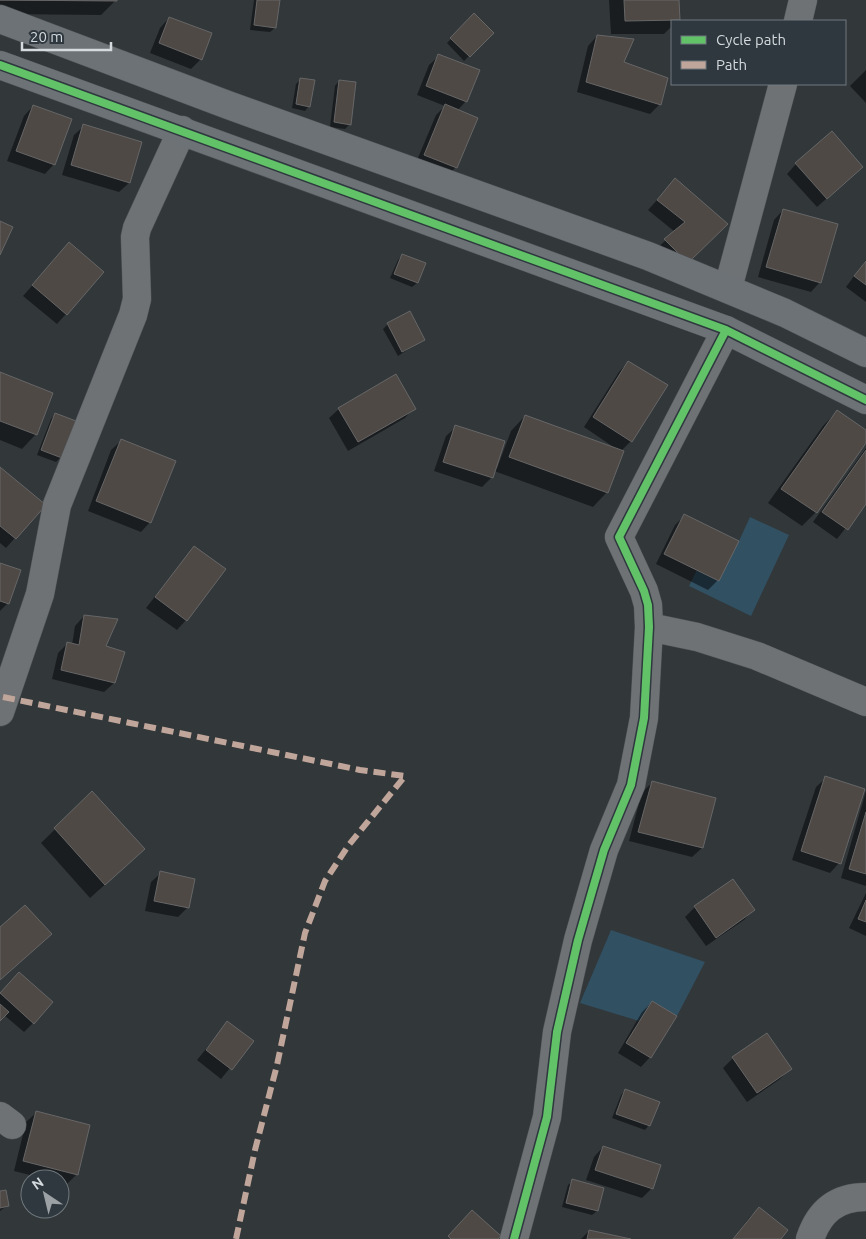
<svg xmlns="http://www.w3.org/2000/svg" width="866" height="1239" font-family="Ubuntu,sans-serif">
<rect width="100%" height="100%" fill="#32373a"/>
<!-- green -->
<path fill="#315062" d="M750 517 789 535 751 616 689 586 697 570 739 541Z
M611 930 705 962 677 1016 652 1001 639 1021 580 1003Z"/>
<!-- shadow -->
<path fill="#0007" d="M0 0H116L101 15 0 14Z
M254 0H278L275 28 270 32 250 30Z
M609 0H678L679 20 672 21V26L664 34H611Z
M474 15 492 33 464 61 447 43Z
M169 18 201 59 191 69 150 53 160 28Z
M597 36 660 104 650 114 577 92 588 46Z
M439 56 466 101 457 111 476 119 455 168 446 177 415 165 436 115 445 106 417 95 429 65Z
M866 70V103L850 86Z
M301 79 309 106 305 111 292 108 296 84Z
M339 81 350 124 345 129 330 127 335 86Z
M33 106 54 164 45 174 7 161 24 116Z
M84 126 141 143 129 183 119 192 62 175 74 135Z
M796 164 852 176 817 207 787 174Z
M675 180 726 224 677 271 656 249 675 232 648 210Z
M783 210 820 282 811 292 758 277 774 220Z
M60 254 66 314 57 324 23 296Z
M402 255 424 264 417 283 412 287 390 278 398 260Z
M866 260V302L846 287Z
M388 324 423 340 398 356 383 329Z
M628 362 631 441 621 451 607 492 593 507 494 471 492 477 482 487 434 471 446 436 456 427 497 468 511 431 525 416 618 450 584 427 619 372Z
M0 374 36 434 22 449 0 440Z
M414 408 405 418 348 451 329 418 339 409Z
M837 411 866 432V441L816 512 802 526 768 503 823 426Z
M55 414 61 457 56 462 37 455 51 419Z
M121 441 150 522 141 532 88 511 111 450Z
M866 448V502L837 539 813 522Z
M0 468 44 505 6 548 0 543Z
M684 516 718 580 708 590 656 564 675 525Z
M194 547 186 620 177 630 146 608Z
M0 564 8 603 0 611Z
M84 616 104 646 114 683 104 692 52 679 58 653 67 644 72 645 75 626Z
M826 778 839 863 830 873 792 860 816 787Z
M652 783 702 848 692 857 629 841 642 792Z
M866 791V886L841 878Z
M92 793 129 863 90 898 41 843Z
M161 873 188 907 178 917 145 911 151 882Z
M733 880 753 910 744 920 706 946 685 917 695 907Z
M866 893V936L849 928Z
M10 983 33 1023 24 1032 4 1015 0 1020V994Z
M652 1002 650 1057 641 1067 618 1053 642 1012Z
M227 1023 252 1041 221 1079 197 1060Z
M733 1058 790 1069 780 1079 747 1102 723 1068Z
M625 1090 649 1125 645 1130 612 1118 621 1095Z
M36 1113 77 1174 67 1184 60 1182V1179H46L14 1171 26 1122Z
M603 1147 652 1188 642 1198 586 1180 594 1157Z
M573 1181 603 1189 597 1211 592 1215 562 1207 568 1185Z
M0 1192 7 1206 0 1211Z
M759 1208 779 1239H733L749 1218Z
M589 1231 626 1239H581Z"/>
<!-- building -->
<path fill="#4f4946" stroke="#666667" d="M0 0H117V1Z
M257 0H280L276 28 254 25Z
M624 0H679L680 20 625 21Z
M474 13 494 33 470 57 450 38Z
M169 17 212 33 202 60 159 43Z
M597 35 634 39 624 62 668 78 661 105 586 82Z
M438 54 480 70 467 102 426 86Z
M300 78 315 80 310 107 296 104Z
M339 80 356 82 351 125 334 122Z
M445 104 478 118 457 168 424 155Z
M33 105 72 119 55 165 16 151Z
M83 124 142 142 130 183 71 165Z
M832 131 863 167 827 199 795 163Z
M675 178 728 224 688 263 664 239 685 222 657 200Z
M783 209 838 224 821 283 766 267Z
M0 221 13 227 0 255Z
M69 242 104 272 67 315 32 285Z
M402 254 426 263 418 283 394 274Z
M866 261V285L854 276Z
M410 311 425 340 402 352 387 323Z
M628 361 668 385 632 442 593 417Z
M0 372 53 393 37 435 0 421Z
M396 374 416 409 358 442 338 408Z
M837 410 866 430V443L817 513 781 489Z
M55 413 76 421 62 458 41 450Z
M525 415 624 451 608 493 509 457Z
M455 425 505 441 493 478 443 462Z
M121 439 176 461 151 523 96 501Z
M866 450V504L848 530 822 512Z
M0 467 46 505 16 539 0 526Z
M684 514 739 541 719 581 664 554Z
M194 546 226 569 187 621 155 597Z
M0 563 21 570 9 604 0 601Z
M84 615 118 619 106 646 125 652 115 683 61 670 67 642 79 645Z
M825 776 865 789 841 864 801 851Z
M652 781 716 798 703 848 638 832Z
M92 791 145 849 105 885 54 828Z
M866 812V874L849 869Z
M160 871 195 879 189 908 154 901Z
M733 879 755 910 716 938 694 906Z
M866 900V922L858 919Z
M25 905 52 934 0 980V927Z
M19 972 53 1002 34 1024 0 993Z
M652 1001 677 1016 651 1058 626 1043Z
M0 1004 9 1012 0 1021Z
M227 1021 254 1041 232 1070 206 1050Z
M767 1033 792 1069 757 1093 732 1057Z
M625 1089 660 1102 650 1126 616 1114Z
M36 1111 90 1125 78 1175 23 1161Z
M603 1146 661 1165 653 1189 595 1170Z
M572 1179 604 1188 598 1211 566 1203Z
M6 1190 9 1206 0 1208V1191Z
M759 1207 788 1230 781 1239H733Z
M472 1210 501 1236 498 1239H451L448 1236Z
M589 1230 631 1239H587Z"/>
<g fill="none" stroke-linecap="round" stroke-linejoin="round">
<defs>
<path id="street" d="M798 21 803 0
M728 288 783 84
M649 627 697 637 757 656 866 702
M0 712 40 594 57 505 133 315 137 299 135 237 137 228 182 130
M0 1116 12 1125
M514 1239 547 1117 557 1032 578 940 604 850 631 785 644 718 649 627 648 605 644 591 619 537 726 330
M810 1239C819 1212 836 1197 866 1197"/>
<path id="secondary" d="M0 19 228 105 648 256 785 313 866 353
M0 65 726 330 866 400"/>
</defs>
<!-- street casing -->
<use href="#street" stroke="#4f5357" stroke-width="29"/>
<!-- secondary casing -->
<use href="#secondary" stroke="#4f5357" stroke-width="29"/>
<!-- street -->
<use href="#street" stroke="#6e7275" stroke-width="28"/>
<!-- secondary -->
<use href="#secondary" stroke="#6d7276" stroke-width="28"/>
<!-- quiet -->
<path stroke="#c0a59a" stroke-width="6" stroke-dasharray="12 6" stroke-linecap="butt" d="M3 697 360 770 405 776
M236 1239 255 1150 277 1065 305 933 325 881 348 846 405 776"/>
<defs>
<path id="cycleway" d="M0 65 726 330 866 400
M514 1239 547 1117 557 1032 578 940 604 850 631 785 644 718 649 627 648 605 644 591 619 537 726 330"/>
</defs>
<!-- cycleway casing -->
<use href="#cycleway" stroke="#2e383e" stroke-width="11"/>
<!-- cycleway -->
<use href="#cycleway" stroke="#61c268" stroke-width="8"/>
</g>
<!-- legend -->
<rect x="671" y="20" width="175" height="65" fill="#2e383e" stroke="#70797e"/>
<rect x="681" y="36" width="25" height="8" fill="#61c268" stroke="#70797e"/>
<text x="716" y="45" font-size="15" fill="#d4dade">Cycle path</text>
<rect x="681" y="61" width="25" height="8" fill="#c0a59a" stroke="#70797e"/>
<text x="716" y="70" font-size="15" fill="#d4dade">Path</text>
<!-- north arrow -->
<g transform="translate(45 1194) rotate(325)"><circle r="24" fill="#2e383e" stroke="#70797e"/>
<path d="M0-4L9 19L0 12L-9 19Z" fill="#9ba1a5"/>
<text y="-8" font-size="14" font-weight="bold" text-anchor="middle" fill="#d4dade">N</text>
</g>
<!-- scale -->
<path d="M22 42v8h89v-8" fill="none" stroke="#d4dade" stroke-width="2.5"/>
<text x="30" y="42" font-size="15" fill="#d4dade" stroke="#2e383e" stroke-width="4" paint-order="stroke">20 m</text>
</svg>
